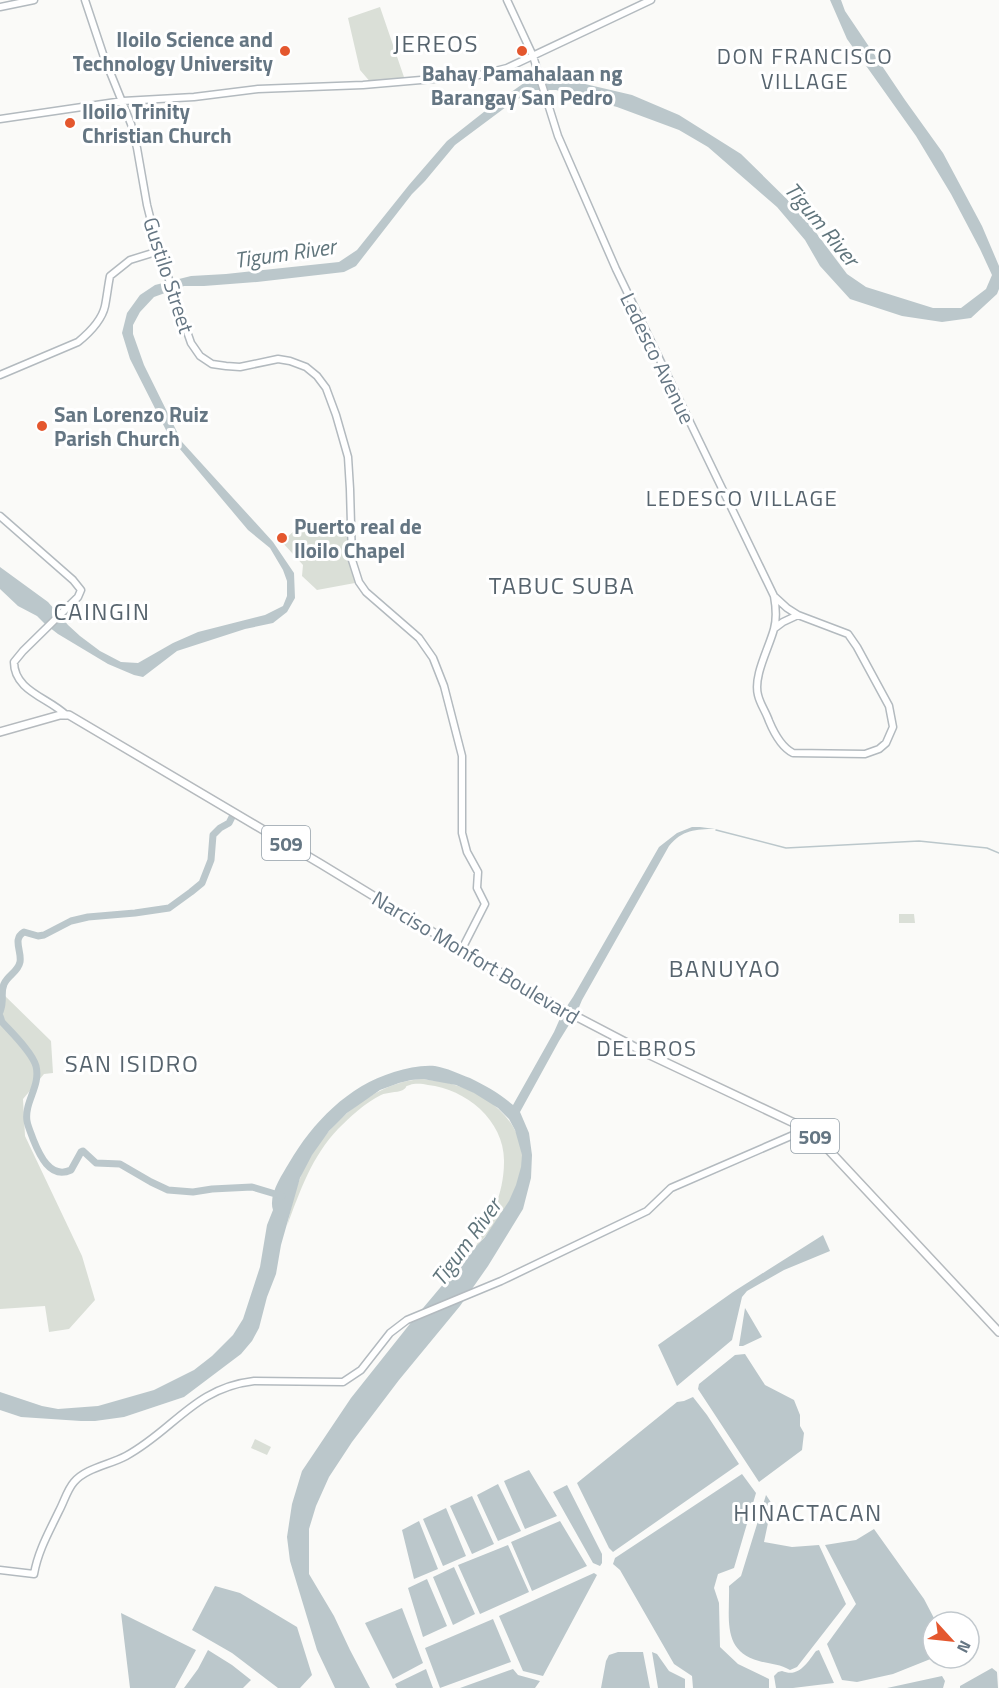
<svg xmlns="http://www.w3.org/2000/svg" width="999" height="1688" font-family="'Titillium Web',sans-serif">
<rect width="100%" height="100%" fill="#fafaf8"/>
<!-- green -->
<path fill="#dadfd7" d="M380 7 405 80 372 84 360 70 348 18Z
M295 530 347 532 349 562 355 583 317 590 302 576 303 565 282 542Z
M899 914H914L915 923H899Z
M0 991 51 1041 53 1073 44 1074 23 1099 25 1136 82 1256 95 1300 69 1329 49 1332 45 1306 0 1309Z
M423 1079C434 1081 445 1081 455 1085 487 1094 519 1119 522 1154 525 1187 496 1225 475 1248 490 1221 504 1194 504 1162 505 1121 466 1089 428 1085 423 1084 415 1083 410 1085 403 1087 409 1086 403 1090 396 1093 387 1092 381 1095 365 1103 350 1117 338 1129 312 1156 300 1191 287 1226 291 1209 294 1192 301 1176 319 1130 372 1081 423 1079Z
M255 1439 271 1447 267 1455 251 1448Z"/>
<!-- water -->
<path fill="#bbc7cb" d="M830 0H841L845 11 905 100 943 153 982 226 999 266V289L997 294 971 318 942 322 902 316 850 299 820 266 805 240 777 207 708 147 679 130 617 107 556 90H533L510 104 455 145 425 181 412 194 356 266 344 272 257 282 204 286H184L154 297 140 312 133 325V334L144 365 182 442 273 542 294 573 295 598 287 612 273 623 245 629 177 651 143 677 134 675 108 664 58 634 45 624 37 616 18 606 0 589V567L48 602 68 625 80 636 100 651 121 662 138 663 173 643 198 632 265 615 283 606 287 596V581L283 570 270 548 248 530 169 436 130 359 122 333 127 313 140 295 155 285 191 276 226 274 339 262 357 250 409 185 447 141 494 104 524 83 551 76 632 95 679 115 741 154 802 214 847 274 866 287 933 308H961L986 289 992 275 980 249 951 194 916 136 847 39Z
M692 827H700L715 829C696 829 682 830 669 846L582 1000 577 1012 567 1006 573 997 659 847 677 833Z
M562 1014 572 1020 559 1041 520 1112 529 1133 532 1155 531 1178 523 1209 488 1266 460 1306 399 1380 352 1442 329 1477 316 1506 309 1529V1574L334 1616 350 1650 370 1688H335L317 1650 290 1561 287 1537 292 1504 302 1471 351 1398 413 1320 466 1257 485 1237 509 1201 516 1185 521 1167 522 1155 515 1130 509 1119 498 1108 474 1093 456 1085 423 1079 411 1080 399 1083 380 1090 347 1113 329 1131 312 1155 300 1178 281 1245 276 1274 267 1297 259 1328 252 1341 241 1354 184 1397 124 1417 95 1421H81L21 1417 0 1410V1392L42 1406 58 1409 98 1406 154 1390 194 1370 212 1356 233 1335 243 1319 260 1267 267 1225 273 1210C268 1195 282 1175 289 1163 313 1122 348 1086 394 1072 408 1068 421 1065 435 1066 447 1068 459 1074 470 1078 486 1086 499 1093 513 1105L554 1032Z
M823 1235 830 1251 784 1270 747 1291 742 1297 732 1340 677 1386 658 1345 733 1292Z
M745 1308 762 1337 743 1346H739Z
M745 1354 765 1385 794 1400 800 1415V1426L804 1433 802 1450 759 1482 698 1389 699 1384 735 1355Z
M693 1397 707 1415 739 1464 613 1552 609 1548 577 1483 677 1402 684 1401Z
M529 1470 557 1516 525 1529 504 1481Z
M742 1474 756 1493 734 1568 718 1574 714 1588 719 1603 720 1647 738 1664 769 1679V1688H693L692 1676 674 1664 620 1570 613 1564 615 1558Z
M498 1484 521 1531 498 1541 477 1495Z
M567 1485 602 1554V1563L600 1566 593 1563 553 1492Z
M766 1495 772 1504 764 1542 792 1547 819 1545 846 1604 797 1667 790 1670C780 1664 770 1664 759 1661 721 1651 730 1617 729 1586L741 1576Z
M472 1496 494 1544 472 1554 450 1506Z
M446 1508 466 1556 443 1566 423 1519Z
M419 1521 438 1569 414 1579 402 1530Z
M560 1521 587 1566 532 1591 511 1542Z
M874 1529 924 1599 936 1622H933V1658L893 1674 857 1682 842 1680 827 1644 856 1604 825 1545 856 1540Z
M508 1545 529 1592 480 1614 458 1565Z
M454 1567 475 1614 453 1625 433 1577Z
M594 1573 597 1575 543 1676 523 1671 499 1616Z
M427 1579 447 1626 423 1637 408 1588Z
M215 1586 240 1593 297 1627 312 1675 300 1688H278L232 1653 192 1630Z
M402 1608 423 1663 393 1679 365 1623Z
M121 1613 196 1650 175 1688H130Z
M493 1619 511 1662 440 1688 425 1648Z
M208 1650 232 1665 251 1680 243 1688H184L198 1669Z
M819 1650 834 1683 793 1688H776L774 1676 778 1672 782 1671C799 1678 807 1663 816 1651Z
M618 1652H643L650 1688H601L606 1661 609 1655Z
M652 1652 657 1654 669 1671 685 1679V1688H658Z
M992 1668 997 1672 998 1688H960V1686Z
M426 1669 433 1688H397L395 1684Z
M513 1669 518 1675 540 1681 535 1688H460Z
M942 1676 945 1681 943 1688H887Z"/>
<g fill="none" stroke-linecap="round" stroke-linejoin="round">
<!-- stream -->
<path stroke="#bbc7cb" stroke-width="1.5" d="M716 830 786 848 919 841 987 848 999 853"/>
<!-- river -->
<path stroke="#bbc7cb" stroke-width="7" d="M0 1012C1 1009 2 1006 2 1003 3 997 1 991 4 984 8 975 18 972 20 962 22 951 12 939 24 932L38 936 44 935 71 921 88 917 135 913 169 908 191 892 202 883 211 860 213 835 220 828 229 823 232 817
M0 1016 2 1022C12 1033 32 1052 36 1066 41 1086 24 1102 27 1121 28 1127 31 1133 33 1139 39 1154 50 1180 71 1170L81 1152 83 1151 96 1163 120 1164 151 1182 168 1190 193 1192 212 1189 252 1187 282 1196"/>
<defs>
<path id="secondary" d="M85 0 104 57 131 124 137 148 147 205 157 245 191 343 200 356 212 364 226 366 240 367 278 359 290 361 306 367 317 376 326 388 336 415 348 457 350 489 352 560 359 582 366 592 419 638 433 658 444 686 462 756V833L467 852 478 872 477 888 485 904 462 949
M507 0 533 56 558 136 616 269 774 596C776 607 777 618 774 629 769 648 753 676 758 695 760 704 766 712 769 721 774 733 781 747 793 753L865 754 879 749 886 743 893 727 889 706 857 647 848 634 798 615
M0 7 34 0
M0 119 123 101 194 97 258 89 363 85 479 75 507 68 651 0
M0 375 78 342C89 333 102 320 105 306 107 296 108 286 110 276L130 260 159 251
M0 516 73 580 81 590 78 597 23 651 14 662C14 691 49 698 66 715
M775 628 783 622 798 615 787 608 775 597
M0 1570 34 1574C38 1551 49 1532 59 1511 64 1502 67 1490 74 1482 86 1468 109 1465 126 1456 174 1430 194 1388 254 1381L343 1382 361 1370 390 1333 407 1320 501 1281 647 1211 671 1188 807 1129"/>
<path id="primary" d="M0 732 60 715H69L321 864 444 939 562 1009 650 1055 811 1131 999 1332"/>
</defs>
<!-- secondary casing -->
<use href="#secondary" stroke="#b3babf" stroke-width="9"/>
<!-- primary casing -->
<use href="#primary" stroke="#b5babe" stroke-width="10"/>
<!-- secondary -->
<use href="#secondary" stroke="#fff" stroke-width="6"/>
<!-- primary -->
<use href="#primary" stroke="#fff" stroke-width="7"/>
</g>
<!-- markers -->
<g fill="#e4572e" stroke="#fff" stroke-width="2">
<circle cx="285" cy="51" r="6"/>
<circle cx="522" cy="51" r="6"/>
<circle cx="70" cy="123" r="6"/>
<circle cx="42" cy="426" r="6"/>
<circle cx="282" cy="538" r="6"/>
</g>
<g text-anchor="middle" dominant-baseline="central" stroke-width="6" stroke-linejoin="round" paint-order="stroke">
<!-- shield labels -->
<g fill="#fff" stroke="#939fa8" stroke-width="1.5">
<rect x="262" y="826" width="48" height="34" rx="4.5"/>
<rect x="791" y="1119" width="48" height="34" rx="4.5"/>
</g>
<g font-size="20" font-weight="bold" fill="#657683">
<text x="286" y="843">509</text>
<text x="815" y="1136">509</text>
</g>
<!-- poi labels -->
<g font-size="21" font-weight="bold" fill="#657683" stroke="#fff" text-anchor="start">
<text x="273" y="39" text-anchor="end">Iloilo Science and<tspan x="273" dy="24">Technology University</tspan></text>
<text x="522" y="73" text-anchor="middle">Bahay Pamahalaan ng<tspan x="522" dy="24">Barangay San Pedro</tspan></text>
<text x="82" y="111">Iloilo Trinity<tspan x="82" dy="24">Christian Church</tspan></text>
<text x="54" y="414">San Lorenzo Ruiz<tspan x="54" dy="24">Parish Church</tspan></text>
<text x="294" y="526">Puerto real de<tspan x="294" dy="24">Iloilo Chapel</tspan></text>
</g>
<!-- street labels -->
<g font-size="21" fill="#657683" stroke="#fff">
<text transform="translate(169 275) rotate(72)">Gustilo Street</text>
<text transform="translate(658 358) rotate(64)">Ledesco Avenue</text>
<text transform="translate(476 957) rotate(31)">Narciso Monfort Boulevard</text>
</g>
<!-- neighbourhood labels -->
<g font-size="22" letter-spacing="1.5" fill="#57646e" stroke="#fff">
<text x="805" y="56">DON FRANCISCO<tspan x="805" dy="25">VILLAGE</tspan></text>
<text x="742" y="498">LEDESCO VILLAGE</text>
<text x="647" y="1048">DELBROS</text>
</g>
<!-- water labels -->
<g font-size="22" font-style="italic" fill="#60757c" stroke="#fff">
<text transform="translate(822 224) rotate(50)">Tigum River</text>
<text transform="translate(285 253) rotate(-8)">Tigum River</text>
<text transform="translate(466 1242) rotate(-54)">Tigum River</text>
</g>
<!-- quarter labels -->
<g font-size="24" letter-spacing="1.5" fill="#57646e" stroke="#fff">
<text x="436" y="43">JEREOS</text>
<text x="562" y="585">TABUC SUBA</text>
<text x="102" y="611">CAINGIN</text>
<text x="725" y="968">BANUYAO</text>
<text x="132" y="1063">SAN ISIDRO</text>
<text x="808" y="1512">HINACTACAN</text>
</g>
</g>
<!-- north arrow -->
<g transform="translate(951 1640) rotate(117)"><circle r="28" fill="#ffffff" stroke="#c1c8cd" stroke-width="1.5"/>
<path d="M0-4.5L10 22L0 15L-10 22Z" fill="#e4572e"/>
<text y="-9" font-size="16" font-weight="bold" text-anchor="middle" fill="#657683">N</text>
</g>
</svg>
